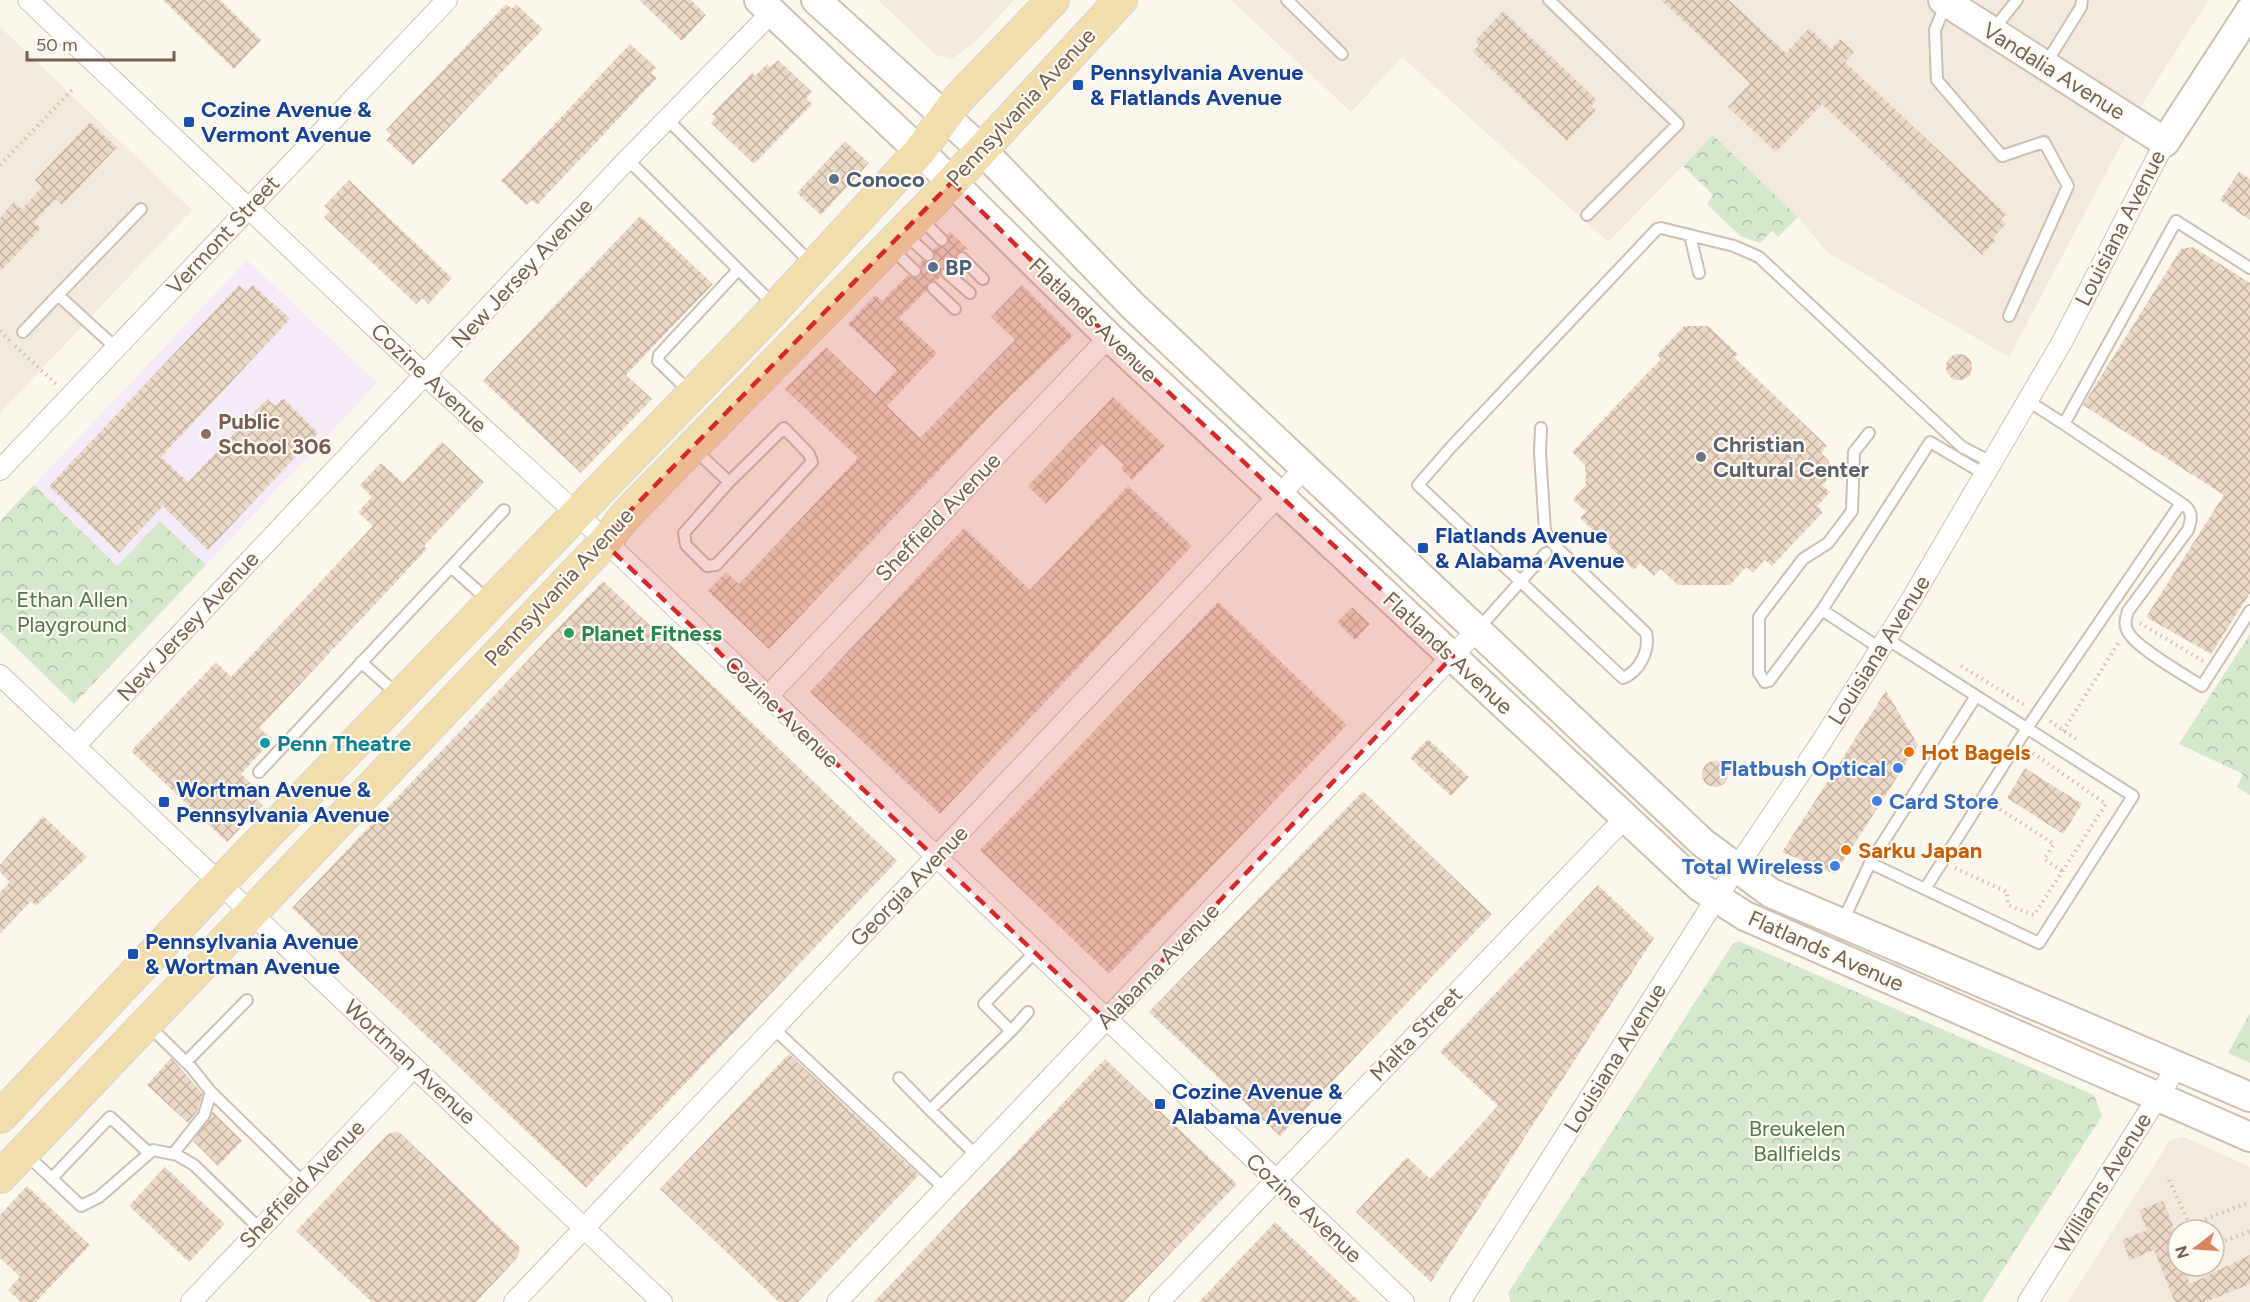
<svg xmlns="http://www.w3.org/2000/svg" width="2250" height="1302" font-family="Figtree,sans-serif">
<defs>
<pattern id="forest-crowns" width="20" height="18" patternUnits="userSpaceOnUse" patternTransform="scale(1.5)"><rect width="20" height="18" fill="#d5e8cc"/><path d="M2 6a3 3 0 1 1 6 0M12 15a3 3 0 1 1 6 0" fill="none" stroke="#b1bfa8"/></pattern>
<pattern id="building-cross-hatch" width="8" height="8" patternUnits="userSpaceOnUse" patternTransform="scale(1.5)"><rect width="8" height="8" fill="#ecd8c6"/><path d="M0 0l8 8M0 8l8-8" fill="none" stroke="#c4b3a3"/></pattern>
</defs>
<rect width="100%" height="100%" fill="#fbf7ed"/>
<!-- residential -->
<path fill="#f2eadc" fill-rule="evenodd" d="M878 0H1014L977 40 952 59 936 55Z
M1231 0H2209L2145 99 2009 357 1827 252 1798 217 1713 135 1608 242 1402 57 1351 112Z
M0 27 192 210 0 413Z
M2184 1137 2250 1167V1302H2068L2170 1140ZM2178 1230H2214V1266H2178Z"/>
<!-- education -->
<path fill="#f4eaf8" d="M247 260 377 383 206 565 160 521 117 566 34 485Z"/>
<!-- forest -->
<path fill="url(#forest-crowns)" d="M1713 135 1798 217 1778 237 1772 231 1760 243 1740 236 1707 204 1713 195 1683 166Z
M34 485 117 566 160 521 206 565 74 704 0 632V521Z
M2250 634V795L2237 787 2243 774 2179 744Z
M1739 941 2094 1095 2102 1116 1982 1302H1511L1508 1293 1733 943Z
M2250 1013V1063L2228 1053Z"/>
<!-- building -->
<path fill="url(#building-cross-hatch)" d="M163 0H220L261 40 234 69Z
M639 0H691L706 15 682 41Z
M1661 0H1729L1786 53 1809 28 1831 49 1840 39 1854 52 1845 62 2006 214 2001 219 2006 224 1993 238 1995 241 1982 255 1822 104 1776 152 1728 107 1750 83Z
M506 4 512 9 516 4 543 29 413 165 386 140 391 135 386 130Z
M1503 11 1597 100 1591 106 1596 110 1567 141 1473 52 1479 45 1475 41Z
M630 44 656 68 651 73 657 78 537 205 532 200 526 205 501 181Z
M778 60 812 92 806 99 812 104 754 164 711 123 716 117 712 114 752 73 755 76 767 64 770 67Z
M90 122 117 147 62 205 56 199 34 222 41 228 0 272V218L14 202 22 209 42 187 35 180Z
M845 141 869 163 821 215 797 193Z
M2239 172 2250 179V220L2220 200Z
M349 180 452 278 428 304 422 298 416 304 324 217 330 211 324 206Z
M640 216 713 284 626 375 652 399 581 473 483 381Z
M950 232 968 249 956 253V261L950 267 942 268 941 276 936 281 928 282 926 291 899 318 937 353 887 406 920 438 1015 340 991 317 1022 285 1073 336 998 408 769 649 708 591 726 572 739 584 858 458 785 389 826 347 875 394 897 370 848 324 875 295 882 301 908 275 914 278 920 277 922 269 919 264 923 260H933L935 256 933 250 937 246 943 247 948 245 947 235Z
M2193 247 2250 283V593L2211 654 2146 617 2224 495 2083 405 2181 249Z
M239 285 246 292 253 285 290 319 161 457 188 482 267 399 275 406 283 398 318 433 208 550 163 506 119 553 49 486Z
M1684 326H1708L1738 354 1734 357 1827 446 1821 453 1829 461 1830 477 1822 485 1830 492 1817 506 1823 512 1772 566 1765 560 1753 573 1746 567 1730 585H1678L1661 569 1654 576 1640 563 1634 570 1580 518 1586 512 1573 499 1586 485 1585 465 1572 452 1661 359 1657 355Z
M1946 367a13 13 0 1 1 26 0a13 13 0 1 1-26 0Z
M1113 397 1165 446 1132 480 1121 469 1124 465 1102 444 1046 504 1028 486Z
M442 442 484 482 424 546 427 549 259 728 272 740 241 774 259 791 254 796 263 805 227 842 131 751 216 662 231 677 373 526 358 512 372 497 360 485 381 463 403 483Z
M1128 486 1192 546 940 814 810 692 964 528 1030 590Z
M603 581 897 861 586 1188 292 908Z
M1218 602 1347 725 1109 974 980 850Z
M1352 607 1370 624 1355 640 1337 622Z
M1886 691 1918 745 1835 874 1782 852Z
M1428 739 1469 777 1451 796 1410 758Z
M1702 774a13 13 0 1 1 26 0a13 13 0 1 1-26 0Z
M2025 768 2082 804 2063 834 2007 798Z
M1363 791 1492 914 1280 1136 1149 1012Z
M43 816 87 857 36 906 31 901 0 934V892L10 882 0 872V865Z
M1598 885 1654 938 1431 1282 1356 1212 1407 1157 1430 1179 1498 1106 1440 1052Z
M789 1054 919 1175 798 1302H779L660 1189Z
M171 1058 203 1094 197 1111 188 1123 147 1085Z
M1105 1059 1237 1184 1124 1302H874Z
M213 1112 242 1141 218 1166 193 1141Z
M395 1132 400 1133 520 1247 518 1257 476 1302H372L296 1231 388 1134Z
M165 1167 225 1224 189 1262 129 1206Z
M27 1186 90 1245 36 1302H21L8 1290 20 1277 0 1258V1215Z
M2163 1201 2178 1238V1266H2183L2190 1284 2250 1255V1284L2205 1302H2175L2154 1250 2130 1260 2122 1240 2147 1230 2139 1210Z
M1275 1222 1360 1302H1199Z"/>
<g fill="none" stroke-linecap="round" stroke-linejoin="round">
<defs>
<path id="lane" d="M1287 0 1342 54
M1549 0 1678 124 1587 215
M1946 3 1935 30 1937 80 2002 156 2044 142 2068 186 2009 316
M1993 30 2017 0
M2045 65 2081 7 2082 0
M667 119 813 265
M628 160 774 305
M921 219 942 240
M906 235 928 255
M1690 235 1699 273
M891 248 915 271
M962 258 983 279
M947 273 970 293
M933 288 955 309
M23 332 58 295
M116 348 58 295 141 209
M690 392 658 361 659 355 738 270
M2028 401 2064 424
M784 428 809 454 812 462 716 565 707 566 686 545 684 533 729 482Z
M1541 428 1540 453 1545 531 1551 542 1646 633C1650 650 1640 671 1623 678L1418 485 1452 446 1657 229 1661 228 1734 246 1759 257 1962 447 1993 463
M1869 433 1854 452 1852 511 1828 543 1803 559 1759 617V673L1765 682 1769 681 1822 610 1881 649
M694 449 729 482
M2181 503C2193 510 2192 518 2188 530L2128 611C2126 618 2124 623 2127 630 2133 646 2186 676 2202 686L2250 611
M488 600 451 567 504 510
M1822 610 1930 442 1986 475
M1478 629 1546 553
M1887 639 2133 796 2039 943 1870 863 1976 696
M361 662 397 694
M259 772 451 567
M1925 889 2027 728 2181 503 2064 424 2176 221 2250 268
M1842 923 1870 863
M149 1026 191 1067 211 1092 204 1115 173 1154
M773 1028 945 1189
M1011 1031 1028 1012
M186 1062 247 1000
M899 1078 930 1110 1011 1031 984 1004 1035 952
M211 1092 304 1183
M930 1110 976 1155
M27 1155 81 1206 99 1197 153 1150 177 1155 194 1165 260 1229
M52 1178 110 1117 149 1153"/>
<path id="street" d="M28 0 426 376 576 513 1404 1302
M0 470 447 0
M0 675 662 1302
M767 697 1109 337
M76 745 625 162 772 12
M191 1302 414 1067
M514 1302 1304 469
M837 1302 1478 629
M1159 1302 1624 819
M1460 1302 1717 897 1822 741 1911 600 2062 342 2165 142
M2028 1302 2178 1065"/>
<path id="secondary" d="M759 0 952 182 1109 337 1700 887 1745 916 2250 1137
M816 0 981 149 1133 306 1703 843 1771 893 2250 1097
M1943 0 2165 142 2250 11"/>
<path id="primary" d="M0 1117 220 883 765 319 919 152 958 99 1053 0
M0 1177 604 543 627 514 952 182 1121 0"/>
</defs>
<!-- lane casing -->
<use href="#lane" stroke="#cdc0b3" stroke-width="14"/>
<!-- street casing -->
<use href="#street" stroke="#cdc0b3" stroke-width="22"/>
<!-- secondary casing -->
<use href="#secondary" stroke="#cfc1b1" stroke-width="32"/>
<!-- primary casing -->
<use href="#primary" stroke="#d8d3ce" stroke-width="34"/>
<!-- path -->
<path stroke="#d4bdaa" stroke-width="4" stroke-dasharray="1.5 4.5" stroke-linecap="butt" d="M0 165 74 88
M0 331 10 341
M15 346 56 384
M2140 623 2203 661
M1961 666 2026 706
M2050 721 2076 739
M2063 731 2119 642
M1995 806 2054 844 2044 859 2062 871
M1955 868 2007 892 2008 905 2034 915 2106 804 2030 751
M2169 1180 2190 1225 2250 1202
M2214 1245 2250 1231"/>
<!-- lane -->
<use href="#lane" stroke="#fff" stroke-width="10"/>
<!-- street -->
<use href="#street" stroke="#fff" stroke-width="20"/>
<!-- secondary -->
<use href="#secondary" stroke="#fff" stroke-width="28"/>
<!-- primary -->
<use href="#primary" stroke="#f2dead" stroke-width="32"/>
</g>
<!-- marked area -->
<path fill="#d62828" fill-opacity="0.2" stroke="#d62828" stroke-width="4.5" stroke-dasharray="12 8" stroke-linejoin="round" d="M952 182 1109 337 1453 656 1106 1020 604 543 627 514Z"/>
<!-- markers -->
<g fill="#1a4fb4" stroke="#fefbf4" stroke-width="2">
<rect x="1072" y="79" width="12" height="12" rx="3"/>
<rect x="183" y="116" width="12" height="12" rx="3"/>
<rect x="1417" y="542" width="12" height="12" rx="3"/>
<rect x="158" y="796" width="12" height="12" rx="3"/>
<rect x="127" y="948" width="12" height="12" rx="3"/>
<rect x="1154" y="1098" width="12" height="12" rx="3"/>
</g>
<g fill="#5c6f8a" stroke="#fefbf4" stroke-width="2">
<circle cx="834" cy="179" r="6"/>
<circle cx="933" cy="267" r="6"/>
</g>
<circle fill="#8d6e63" stroke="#fefbf4" stroke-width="2" cx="206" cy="434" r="6"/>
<circle fill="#6b7280" stroke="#fefbf4" stroke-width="2" cx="1701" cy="457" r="6"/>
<circle fill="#2e9e5b" stroke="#fefbf4" stroke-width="2" cx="569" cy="633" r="6"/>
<circle fill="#0f9aa8" stroke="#fefbf4" stroke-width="2" cx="265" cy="743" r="6"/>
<g fill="#e8710a" stroke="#fefbf4" stroke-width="2">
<circle cx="1909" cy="752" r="6"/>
<circle cx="1846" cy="850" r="6"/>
</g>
<g fill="#3f7fe0" stroke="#fefbf4" stroke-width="2">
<circle cx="1898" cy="768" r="6"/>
<circle cx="1877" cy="801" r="6"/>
<circle cx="1835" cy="866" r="6"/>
</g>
<g text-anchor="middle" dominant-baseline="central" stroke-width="4.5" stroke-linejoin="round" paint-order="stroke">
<!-- street labels -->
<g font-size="22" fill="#756151" stroke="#fefbf4">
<text transform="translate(2054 71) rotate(32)">Vandalia Avenue</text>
<text transform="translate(1021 107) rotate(-47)">Pennsylvania Avenue</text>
<text transform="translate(2120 228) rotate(-63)">Louisiana Avenue</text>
<text transform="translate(223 235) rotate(-47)">Vermont Street</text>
<text transform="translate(522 273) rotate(-47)">New Jersey Avenue</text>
<text transform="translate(1093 320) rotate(44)">Flatlands Avenue</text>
<text transform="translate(429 378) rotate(43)">Cozine Avenue</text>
<text transform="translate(938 517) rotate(-46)">Sheffield Avenue</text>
<text transform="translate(559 587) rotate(-47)">Pennsylvania Avenue</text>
<text transform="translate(188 626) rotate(-47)">New Jersey Avenue</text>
<text transform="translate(1879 650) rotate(-58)">Louisiana Avenue</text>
<text transform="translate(1448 653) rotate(43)">Flatlands Avenue</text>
<text transform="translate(782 712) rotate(44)">Cozine Avenue</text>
<text transform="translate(909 886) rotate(-46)">Georgia Avenue</text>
<text transform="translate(1826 951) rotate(24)">Flatlands Avenue</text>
<text transform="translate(1158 966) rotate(-46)">Alabama Avenue</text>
<text transform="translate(1416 1034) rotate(-46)">Malta Street</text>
<text transform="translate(1615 1058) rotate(-58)">Louisiana Avenue</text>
<text transform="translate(410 1062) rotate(43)">Wortman Avenue</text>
<text transform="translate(2103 1183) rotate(-58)">Williams Avenue</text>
<text transform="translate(302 1184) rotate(-46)">Sheffield Avenue</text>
<text transform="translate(1304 1208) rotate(43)">Cozine Avenue</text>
</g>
<!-- transit labels -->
<g font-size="22" font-weight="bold" fill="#164399" stroke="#fefbf4" text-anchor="start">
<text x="1090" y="72">Pennsylvania Avenue<tspan x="1090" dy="25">&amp; Flatlands Avenue</tspan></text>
<text x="201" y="109">Cozine Avenue &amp;<tspan x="201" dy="25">Vermont Avenue</tspan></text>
<text x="1435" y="535">Flatlands Avenue<tspan x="1435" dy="25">&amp; Alabama Avenue</tspan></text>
<text x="176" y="789">Wortman Avenue &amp;<tspan x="176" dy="25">Pennsylvania Avenue</tspan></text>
<text x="145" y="941">Pennsylvania Avenue<tspan x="145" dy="25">&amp; Wortman Avenue</tspan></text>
<text x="1172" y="1091">Cozine Avenue &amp;<tspan x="1172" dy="25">Alabama Avenue</tspan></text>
</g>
<!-- service labels -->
<g font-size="22" font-weight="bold" fill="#4e5e75" stroke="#fefbf4" text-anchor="start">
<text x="846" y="179">Conoco</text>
<text x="945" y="267">BP</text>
</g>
<!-- education labels -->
<g font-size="22" font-weight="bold" fill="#785e54" stroke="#fefbf4" text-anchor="start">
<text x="218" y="421">Public<tspan x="218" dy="25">School 306</tspan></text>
</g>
<!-- worship labels -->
<g font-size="22" font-weight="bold" fill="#5b616d" stroke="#fefbf4" text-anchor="start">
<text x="1713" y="444">Christian<tspan x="1713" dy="25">Cultural Center</tspan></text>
</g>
<!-- park labels -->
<g font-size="22" fill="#54794a" stroke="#fefbf4">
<text x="72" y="599">Ethan Allen<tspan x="72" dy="25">Playground</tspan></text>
<text x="1797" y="1128">Breukelen<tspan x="1797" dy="25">Ballfields</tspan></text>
</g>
<!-- leisure labels -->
<g font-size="22" font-weight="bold" fill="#27864d" stroke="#fefbf4" text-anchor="start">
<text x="581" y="633">Planet Fitness</text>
</g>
<!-- culture labels -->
<g font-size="22" font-weight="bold" fill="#0d838f" stroke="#fefbf4" text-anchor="start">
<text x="277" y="743">Penn Theatre</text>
</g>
<!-- food labels -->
<g font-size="22" font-weight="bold" fill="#c56008" stroke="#fefbf4" text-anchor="start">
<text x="1921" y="752">Hot Bagels</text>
<text x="1858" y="850">Sarku Japan</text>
</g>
<!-- shop labels -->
<g font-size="22" font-weight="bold" fill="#366cbe" stroke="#fefbf4" text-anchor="end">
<text x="1886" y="768">Flatbush Optical</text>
<text x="1889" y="801" text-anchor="start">Card Store</text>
<text x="1823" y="866">Total Wireless</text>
</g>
</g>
<!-- north arrow -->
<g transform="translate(2196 1248) rotate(253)"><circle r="28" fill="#fefbf4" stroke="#c7bdb3" stroke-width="1.5"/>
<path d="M0-4.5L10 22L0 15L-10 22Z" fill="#d88460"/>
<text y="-9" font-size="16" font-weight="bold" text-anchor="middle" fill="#756151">N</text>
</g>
<!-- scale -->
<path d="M27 51v9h147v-9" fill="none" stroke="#756151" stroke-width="3"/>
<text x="36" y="51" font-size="18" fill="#756151" stroke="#fefbf4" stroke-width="4.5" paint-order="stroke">50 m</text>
</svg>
